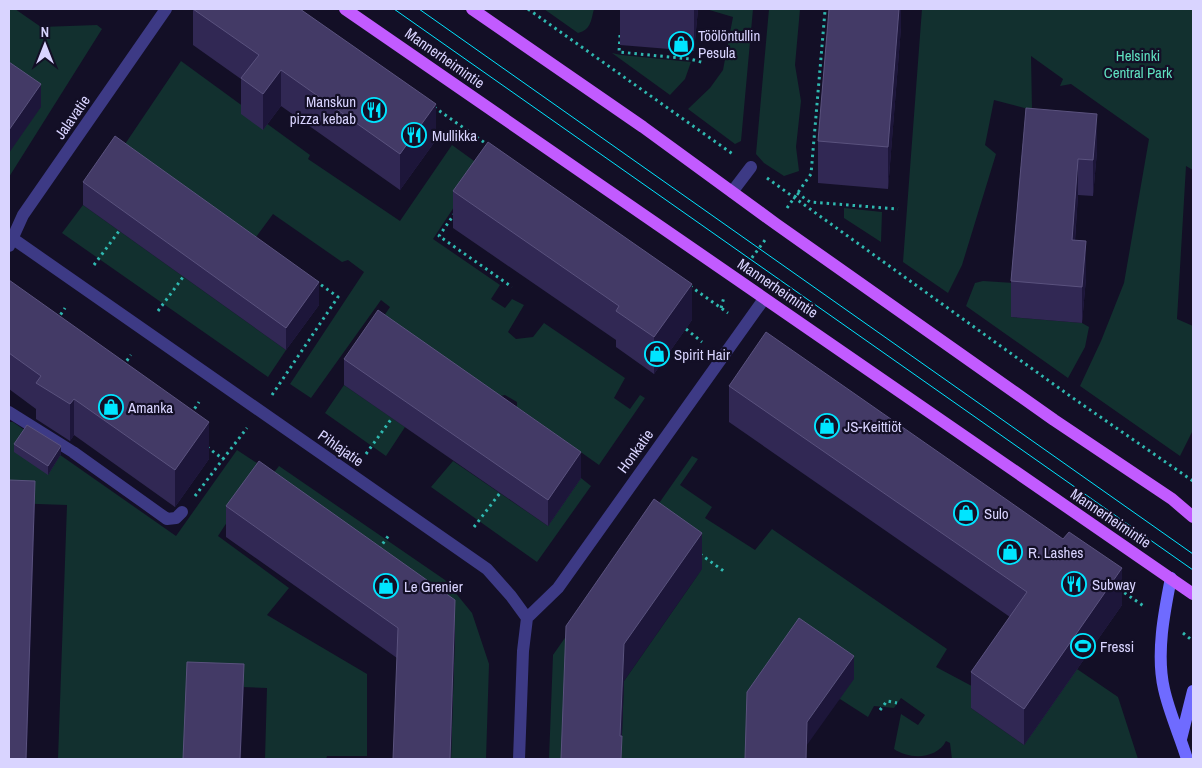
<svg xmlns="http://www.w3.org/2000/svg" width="1202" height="768" font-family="'Archivo Narrow',sans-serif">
<rect width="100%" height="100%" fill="#130f26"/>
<!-- green -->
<path fill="#12302f" d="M9 9H15L41 27 97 25 102 29 9 177Z
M544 9H594C591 20 591 30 578 33Z
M706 9H753L741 141 735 144 688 109 710 88 723 70 733 17Z
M769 9H800L795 65 801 101 796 147 799 171 784 176 764 163 756 154Z
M922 9H1193V170L1186 166 1177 319 1193 326V430L1180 456 1080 386 1101 341 1124 283 1149 139 1071 84 1060 86 1063 79 1031 56 1032 110 994 100 985 145 996 154 962 265 948 293 903 262Z
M612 53 621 55 691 62 685 79 670 95Z
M181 61 310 155 308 159 400 221 452 145 481 166 433 239 500 285 491 299 505 308 512 299 524 305 508 332 516 339 533 337 544 323 625 378 614 398 630 409 640 395 645 398 599 465 517 407V402L505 395 500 396 384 316 390 307 381 300 311 398 290 384 364 272 348 260 342 262 273 214 245 252 115 159Z
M83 205 286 350 268 377 62 233Z
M844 208 882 212 881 242 844 218Z
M983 281 1014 283 1011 317 1082 323 1089 327 1085 347 1068 378 966 306 975 283Z
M344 385 405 427 386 456 325 413Z
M9 422H13L176 536 237 450 263 467 218 536 289 588 267 615 367 674V756H327L326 759H265L267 688 187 685 184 759H58L67 505 9 503Z
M692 456 698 459 680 485 712 507 705 518 755 550 772 529 947 649 936 667 983 692 971 708 1024 745 1077 669 1118 697 1138 759H952L950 743 946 741C937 759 910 760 894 749L901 714 918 725 925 715 901 698 894 708 874 706 868 717 840 699 746 759H621L624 681 702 569 562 759H549L553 655Z
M453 461 548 526 581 478 591 486 537 562 431 487Z
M279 466 445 580 472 613 489 664 486 759H451L455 631 259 492Z"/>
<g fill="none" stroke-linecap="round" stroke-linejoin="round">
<!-- path -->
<path stroke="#2fb8b0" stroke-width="3" stroke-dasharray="2.5 4" stroke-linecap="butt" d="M528 9 734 155
M620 35 619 52 690 59 705 63
M434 107 488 145
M767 178 1070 396 1193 481
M797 193 810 202 898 209
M787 208 811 174 825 11
M455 213 439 236 512 287
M748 263 765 240
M94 265 119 231
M690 286 728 313
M721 308 724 297
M158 311 183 277
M57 320 65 308
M686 329 702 342
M123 366 131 355
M272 395 338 297 317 282
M191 414 199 402
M207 447 223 459 247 428
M366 454 392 418
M195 496 223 459
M474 527 500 493
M379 549 389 535
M700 554 725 572
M1119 589 1145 607
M1183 633 1193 641
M880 710 887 701 897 703"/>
<!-- lane -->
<path stroke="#3d3a85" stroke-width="12" d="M732 192 751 167
M9 412 73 452 167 519 176 518 182 512"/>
<!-- street -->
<path stroke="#3d3a85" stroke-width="12" d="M9 236 487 569 511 596 527 618 523 651 519 759
M9 246 23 215 166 9
M527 618 558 588 764 299"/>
<!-- secondary -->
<path stroke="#6f6bff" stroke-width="12" d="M1171 578C1164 613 1156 654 1164 689 1169 712 1180 736 1187 759
M1181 739 1193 691"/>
<!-- primary -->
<path stroke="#c25bff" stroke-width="12" d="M345 9 1193 594
M472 9 643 127 776 224 1054 420 1172 499 1193 517"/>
<!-- tram -->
<path stroke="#00e5ff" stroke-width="1" d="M394 9 1193 570
M419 9 1193 554"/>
</g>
<!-- wall -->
<path fill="#312854" d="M193 9 436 140 400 190 281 106 263 130 241 114V79L193 45Z
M620 9H698L694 51 620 45Z
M901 9V27L888 189 818 183V141Z
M1026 108 1097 151 1093 196 1078 195 1075 241 1086 278 1082 323 1011 317V281Z
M83 182 319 305 286 350 83 205Z
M453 191 692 320 654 374 616 347V340L453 228Z
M9 280 209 459 175 507 74 435 70 441 36 419V409L9 389Z
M344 359 581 478 548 526 344 385Z
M729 386 1122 605 1024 745 971 708V672L1010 617 729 422Z
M14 444 61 454 48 475 14 452Z
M226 506 455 631 397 658 226 537Z"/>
<!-- shaded-wall -->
<path fill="#1d163a" d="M694 9H698L694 51Z
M899 9H901V27L888 189V147Z
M281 70V106L263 130V94Z
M41 84V107L9 153V130Z
M436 104V140L400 190V154Z
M1097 114V151L1093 196V160Z
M1078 159V195L1072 277V240Z
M1086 241V278L1082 323V287Z
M319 282V305L286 350V328Z
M692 284V320L654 374V337Z
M74 399V435L70 441V404Z
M209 422V459L175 507V470Z
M61 446V454L48 475V466Z
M581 452V478L548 526V500Z
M35 481V504L27 759H26Z
M702 533V569L624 681 621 759 620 736 624 644Z
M1122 568V605L1024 745V709Z
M455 600V631L451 759H450Z
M854 656V679L807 745V759H806L807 722Z
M244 664V687L241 759H240Z"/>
<!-- building -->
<path fill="#433a66" stroke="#5a527e" d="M193 9H300L436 104 400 154 281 70 263 94 241 78 259 55Z
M829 9H899L888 147 818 141Z
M9 62 41 84 9 130Z
M1026 108 1097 114 1093 160 1078 159 1072 240 1086 241 1082 287 1011 281Z
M115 136 319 282 286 328 83 182Z
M488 142 692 284 654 337 616 311 619 306 453 191Z
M9 280 209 422 175 470 74 399 70 404 36 383 41 376 9 353Z
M378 310 581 452 548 500 344 359Z
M766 332 1063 539 1069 532 1122 568 1024 709 971 672 1027 592 729 386Z
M27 425 61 446 48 466 14 444Z
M259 461 455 600 450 759H393L398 628 226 506Z
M9 480 35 481 26 759H9Z
M654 499 702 533 624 644 620 736H622L621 759H561L566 626Z
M799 618 854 656 807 722 806 759H745L747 692Z
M187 662 244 664 240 759H183Z"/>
<!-- icons -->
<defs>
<symbol id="shop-ring" viewBox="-11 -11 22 22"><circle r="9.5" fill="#130f26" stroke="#00e5ff" stroke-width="1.5"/><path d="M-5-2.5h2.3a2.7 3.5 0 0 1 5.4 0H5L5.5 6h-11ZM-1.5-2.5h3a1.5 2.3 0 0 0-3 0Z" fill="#00e5ff"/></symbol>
<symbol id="restaurant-ring" viewBox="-11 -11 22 22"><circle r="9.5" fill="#130f26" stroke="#00e5ff" stroke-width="1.5"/><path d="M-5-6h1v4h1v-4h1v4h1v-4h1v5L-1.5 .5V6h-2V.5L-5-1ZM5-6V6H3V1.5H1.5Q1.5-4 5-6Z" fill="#00e5ff"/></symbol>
<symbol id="stadium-ring" viewBox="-11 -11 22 22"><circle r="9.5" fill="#130f26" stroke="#00e5ff" stroke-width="1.5"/><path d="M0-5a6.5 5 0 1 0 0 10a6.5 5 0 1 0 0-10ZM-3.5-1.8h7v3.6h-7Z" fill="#00e5ff"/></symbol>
</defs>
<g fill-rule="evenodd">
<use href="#shop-ring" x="667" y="30" width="28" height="28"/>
<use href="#restaurant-ring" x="360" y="96" width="28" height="28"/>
<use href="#restaurant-ring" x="400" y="121" width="28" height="28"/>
<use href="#shop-ring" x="643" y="340" width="28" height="28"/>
<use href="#shop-ring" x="97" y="393" width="28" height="28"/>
<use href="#shop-ring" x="813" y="412" width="28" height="28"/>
<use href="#shop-ring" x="952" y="499" width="28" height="28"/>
<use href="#shop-ring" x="996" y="538" width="28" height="28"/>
<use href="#restaurant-ring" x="1060" y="570" width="28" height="28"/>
<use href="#shop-ring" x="372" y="572" width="28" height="28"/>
<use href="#stadium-ring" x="1069" y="632" width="28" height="28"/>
</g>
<g text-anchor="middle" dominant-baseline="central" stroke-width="4.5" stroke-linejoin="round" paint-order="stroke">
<!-- poi labels -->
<g font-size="15" fill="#d9d4ff" stroke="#130f26" text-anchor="start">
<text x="698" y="35">Töölöntullin<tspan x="698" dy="17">Pesula</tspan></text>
<text x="356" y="101" text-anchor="end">Manskun<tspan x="356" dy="17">pizza kebab</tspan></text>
<text x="432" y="135">Mullikka</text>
<text x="674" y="354">Spirit Hair</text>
<text x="128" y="407">Amanka</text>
<text x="844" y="426">JS-Keittiöt</text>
<text x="984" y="513">Sulo</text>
<text x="1028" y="552">R. Lashes</text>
<text x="1092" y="584">Subway</text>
<text x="404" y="586">Le Grenier</text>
<text x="1100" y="646">Fressi</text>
</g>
<!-- park labels -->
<g font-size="15" fill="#5fe0c0" stroke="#130f26">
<text x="1138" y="55">Helsinki<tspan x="1138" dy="17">Central Park</tspan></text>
</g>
<!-- street labels -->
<g font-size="15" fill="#d9d4ff" stroke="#130f26">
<text transform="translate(445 58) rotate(35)">Mannerheimintie</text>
<text transform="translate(72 117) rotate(-55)">Jalavatie</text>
<text transform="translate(778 288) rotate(34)">Mannerheimintie</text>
<text transform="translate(341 448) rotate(35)">Pihlajatie</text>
<text transform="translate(635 451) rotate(-54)">Honkatie</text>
<text transform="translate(1111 518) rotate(34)">Mannerheimintie</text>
</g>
</g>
<!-- border -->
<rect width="1202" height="768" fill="none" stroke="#d9d4ff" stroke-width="20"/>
<!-- north arrow -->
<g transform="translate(45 45)" stroke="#130f26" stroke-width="4" paint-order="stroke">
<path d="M0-4L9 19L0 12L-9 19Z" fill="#d9d4ff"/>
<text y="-8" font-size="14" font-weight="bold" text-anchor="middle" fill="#d9d4ff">N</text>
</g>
</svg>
